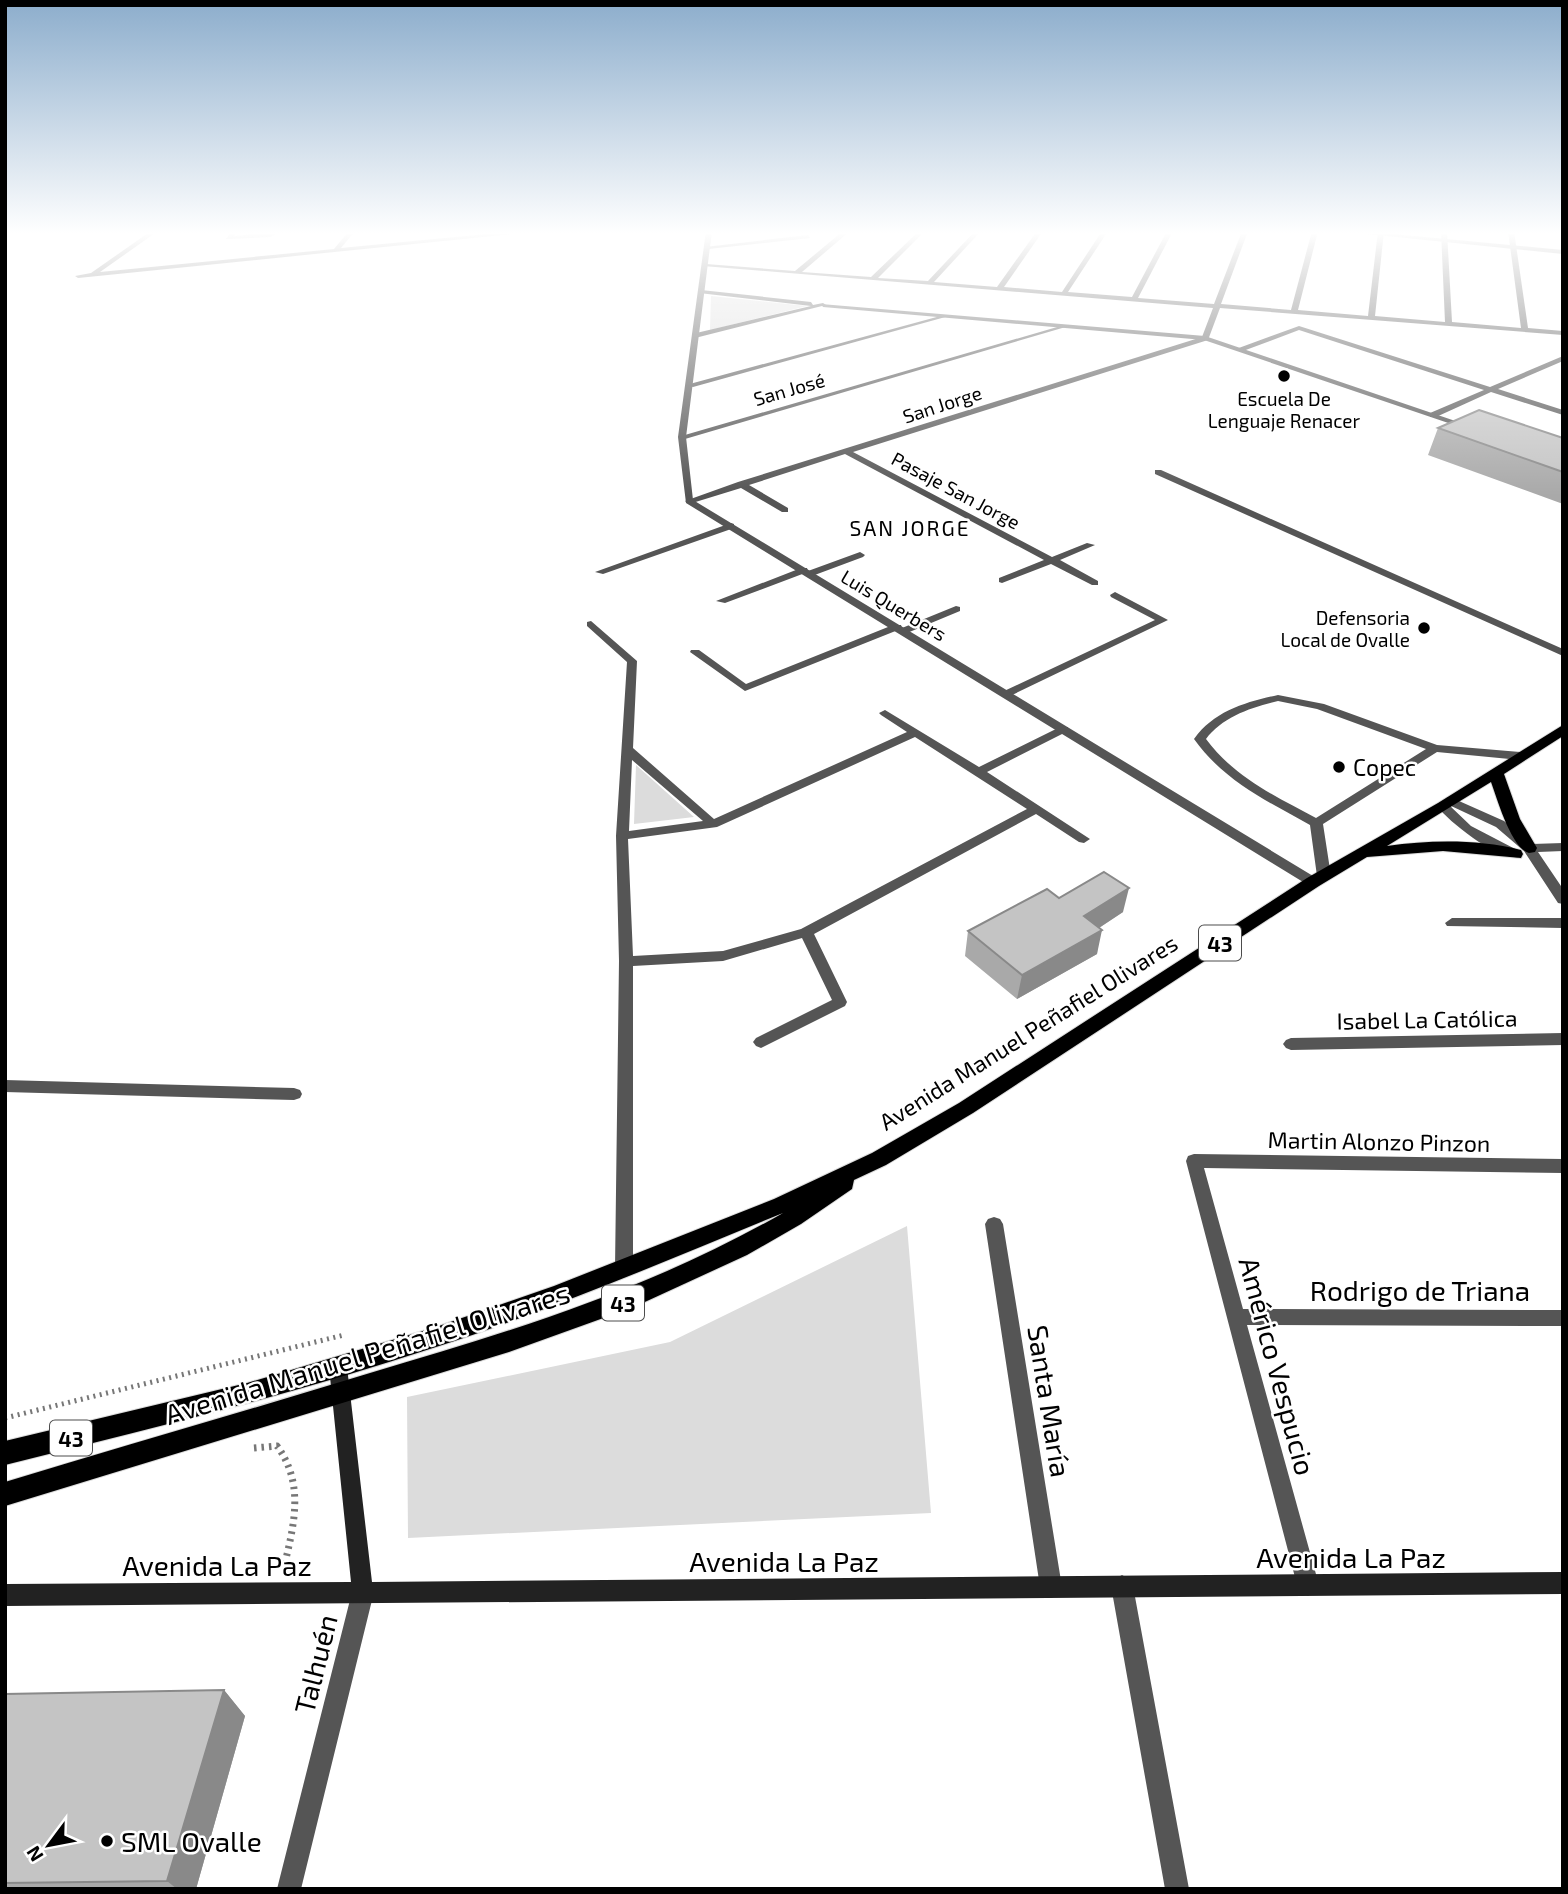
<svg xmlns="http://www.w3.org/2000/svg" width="1568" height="1894" font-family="'Exo 2',sans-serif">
<rect width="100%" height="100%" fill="#fff"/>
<!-- green -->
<path fill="#dcdcdc" d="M711 296 807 306 710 330Z
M636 765 694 817 634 824Z
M907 1226 931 1513 408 1538 407 1397 670 1342Z"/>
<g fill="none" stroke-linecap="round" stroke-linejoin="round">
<defs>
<path id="primary" d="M1563 725V736L1504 774 1520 819 1537 848 1535 852 1529 853C1511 848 1497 798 1491 782L1387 846C1431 840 1477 839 1521 850L1523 854 1521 858 1443 851 1367 857 1319 886 973 1113 886 1165 854 1180 852 1189 801 1224 747 1255 634 1307 509 1352 5 1506V1482C127 1445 249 1410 370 1373 516 1330 650 1289 783 1213 668 1260 554 1309 436 1347 294 1394 150 1429 5 1465V1441L247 1383 436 1327 554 1286 774 1199 872 1153 959 1103 1307 878 1438 803Z"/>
</defs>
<!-- primary casing -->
<use href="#primary" stroke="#dbdbdb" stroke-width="2"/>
<!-- path-far1 -->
<path stroke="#777" stroke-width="5" stroke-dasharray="2 4.5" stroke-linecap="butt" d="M5 1418 344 1335"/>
<!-- path -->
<path stroke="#777" stroke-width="7" stroke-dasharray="2.5 5" stroke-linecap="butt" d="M254 1448 277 1446C305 1484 294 1525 284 1567"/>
<!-- service -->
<path fill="#555" fill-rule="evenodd" d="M1155 470H1161L1563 649V656L1155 474Z
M1278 695 1324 704 1437 745 1520 752 1526 756 1520 760 1437 752 1323 824 1331 876 1324 880 1317 876 1310 825C1267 801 1224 781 1194 739 1214 711 1246 702 1278 695ZM1278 701 1317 709 1426 749 1316 818C1275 796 1234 777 1206 739 1222 717 1252 707 1278 701Z
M5 1080 294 1088 300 1090 302 1094 300 1098 294 1100 5 1092Z"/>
<!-- minor -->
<path fill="#555" fill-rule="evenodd" d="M151 231H158L100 272 334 249 349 231H355L341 248 519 231H541L78 278 75 276 91 273Z
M232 231H239L234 236 283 231 270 237 226 239Z
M843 231H850L802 272 871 277 919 231H925L878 278 928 281 975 231H981L934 282 997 287 1037 231H1043L1004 287 1062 292 1102 231H1108L1068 292 1132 297 1167 231H1173L1138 298 1214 304 1242 231H1248L1221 304 1291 310 1312 231H1318L1298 310 1368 316 1378 231H1384L1375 316 1445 322 1441 231H1447L1452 322 1521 328 1508 231H1514L1528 328 1563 331V335L1220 308 1208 340 853 452 1052 557 1087 543 1095 545 1060 560 1098 581V585H1092L1051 564 1002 583 999 582V578L1044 560 845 454 749 485 788 508V512H782L741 488 689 504 685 501 738 482 1202 337 1213 308 703 266 706 264 795 271Z
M808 235 810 238 708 249 705 247Z
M701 290 811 302 813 305 823 303 826 305 695 338 692 334 811 306 699 293Z
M944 315 949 316 693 387 686 385Z
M1064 325 1069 326 685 439 678 437Z
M1299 326 1490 387 1563 356V361L1498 389 1563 410V415L1491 392 1436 417H1430V413L1484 390 1299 330 1243 351 1236 349Z
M731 523 734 524V528L603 574 595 572Z
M860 552 865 555 863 557 812 576H806L805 573 725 603 716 601 801 568H807L808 571Z
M1115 592 1168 620 1010 696H1002V692L1155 620 1111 597 1110 595Z
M956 606 960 607V611L907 633H899L898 630 745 691 690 652 691 650H699L746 684 893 625H901L902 628Z
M591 621 637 661 633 748 714 819 907 732 881 715 879 713 885 710 979 767 1060 727H1068V731L987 772 1090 839 1084 843 1079 842 1036 814 814 934 847 1002 845 1006 761 1048 756 1046 753 1042 756 1038 832 1000 802 938 723 961 633 966V1269L630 1274 624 1277 618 1274 615 1269 619 961 616 836 627 662 587 626V622ZM915 737 1027 809 801 929 723 951 633 956 628 839 717 827ZM632 760 703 821 629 831Z
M1450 797 1504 821 1532 844 1563 843V851L1538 852 1563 889V904L1558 903 1524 851 1496 827 1449 805 1471 826 1519 851 1520 854 1519 857C1497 860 1450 823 1437 806L1439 803H1445L1446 798Z
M1452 918H1563V928L1447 926 1445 923Z
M1563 1033V1045L1291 1050 1286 1048 1283 1044 1286 1040 1291 1038Z
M1194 1154 1563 1159V1173L1204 1168 1243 1309 1563 1310V1326L1247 1325 1319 1585 1315 1592 1308 1596 1301 1592 1297 1585 1186 1161 1188 1156Z
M994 1217 1000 1219 1003 1224 1062 1587 1059 1595 1051 1598 1043 1595 1040 1587 985 1224 988 1219Z
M1122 1575 1129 1579 1133 1586 1189 1889H1165L1111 1586 1115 1579Z"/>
<!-- tertiary -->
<path fill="#555" fill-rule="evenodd" d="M706 231H712L686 437 693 500 1318 879 1320 882 1318 885H1308L686 503 678 437Z
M1338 231H1361L1563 250V254Z
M821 304 1205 336 1473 427 1466 429 1204 340 823 307Z
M363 1581 371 1584 374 1592 301 1889H277L352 1592 355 1584Z"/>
<!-- secondary -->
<path fill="#222" fill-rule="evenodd" d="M338 1358 345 1361 347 1367 372 1582 1563 1572V1594L5 1606V1584L351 1582 329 1367 331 1361Z"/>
<!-- primary -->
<use href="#primary" fill="#000" fill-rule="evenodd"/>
</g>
<!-- wall -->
<path fill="#a9a9a9" d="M1438 428 1563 438V504L1428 455Z
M1059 898 1123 912 1099 928 1097 954 1017 999 965 956 968 931Z
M224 1690 245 1716 196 1889H5V1694Z"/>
<!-- shaded-wall -->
<path fill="#898989" d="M1129 888 1123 912 1079 941 1084 916Z
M1102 930 1097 954 1017 999 1022 975Z
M224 1690 245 1716 196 1889H177L167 1881Z"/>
<!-- building -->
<path fill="#c4c4c4" stroke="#898989" stroke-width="2" d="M1479 410 1563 438V472L1438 428Z
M1104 872 1129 888 1084 916 1102 930 1022 975 968 931 1047 889 1059 898Z
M224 1690 167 1881 5 1883V1694Z"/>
<!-- sky -->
<linearGradient id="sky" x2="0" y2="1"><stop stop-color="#8cadcc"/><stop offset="0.47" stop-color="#fff"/><stop offset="1" stop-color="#fff" stop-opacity="0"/></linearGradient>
<rect width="1568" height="496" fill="url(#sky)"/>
<!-- markers -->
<g fill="#000" stroke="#fff" stroke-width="2.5">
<circle cx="1284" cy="376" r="7"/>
<circle cx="1424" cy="628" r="7"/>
<circle cx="1339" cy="767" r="7"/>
<circle cx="107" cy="1841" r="7"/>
</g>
<g text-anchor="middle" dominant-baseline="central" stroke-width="5" stroke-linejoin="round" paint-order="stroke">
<!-- far-street labels -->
<g font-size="19" fill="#000" stroke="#fff">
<text transform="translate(789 389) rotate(-16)">San José</text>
<text transform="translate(942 404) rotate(-18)">San Jorge</text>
<text transform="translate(956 490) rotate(28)">Pasaje San Jorge</text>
<text transform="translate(894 605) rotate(31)">Luis Querbers</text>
</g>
<!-- far-poi labels -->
<g font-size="19" fill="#000" stroke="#fff">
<text x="1284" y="398">Escuela De<tspan x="1284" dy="22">Lenguaje Renacer</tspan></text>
<text x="1410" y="617" text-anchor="end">Defensoria<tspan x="1410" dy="22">Local de Ovalle</tspan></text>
</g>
<!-- far-neighbourhood labels -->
<g font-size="21" letter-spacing="2" fill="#000" stroke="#fff">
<text x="910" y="527">SAN JORGE</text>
</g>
<!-- shield labels -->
<g fill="#fff" stroke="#4c4c4c" stroke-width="2">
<rect x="1199" y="925.5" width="42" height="35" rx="5"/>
<rect x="602" y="1285.5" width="42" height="35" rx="5"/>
<rect x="50" y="1420.5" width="42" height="35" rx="5"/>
</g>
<g font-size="21" font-weight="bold" fill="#000">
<text x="1220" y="943">43</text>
<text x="623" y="1303">43</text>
<text x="71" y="1438">43</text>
</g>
<!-- poi labels -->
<g font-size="23" fill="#000" stroke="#fff" text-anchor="start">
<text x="1353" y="767">Copec</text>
</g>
<!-- street labels -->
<g font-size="23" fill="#000" stroke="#fff">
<text transform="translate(1427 1019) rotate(-1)">Isabel La Católica</text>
<text transform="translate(1028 1032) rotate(-32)">Avenida Manuel Peñafiel Olivares</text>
<text transform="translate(1379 1141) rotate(1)">Martin Alonzo Pinzon</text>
</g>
<!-- near-street labels -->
<g font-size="28" fill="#000" stroke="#fff">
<text x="1420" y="1290">Rodrigo de Triana</text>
<text transform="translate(367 1353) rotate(-17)">Avenida Manuel Peñafiel Olivares</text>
<text transform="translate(1278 1366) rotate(75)">Américo Vespucio</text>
<text transform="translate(1050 1401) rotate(81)">Santa María</text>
<text x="1351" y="1557">Avenida La Paz</text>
<text x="784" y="1561">Avenida La Paz</text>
<text x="217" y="1565">Avenida La Paz</text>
<text transform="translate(315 1664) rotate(-76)">Talhuén</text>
</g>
<!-- near-poi labels -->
<g font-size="28" fill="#000" stroke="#fff" text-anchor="start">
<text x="121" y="1841">SML Ovalle</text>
</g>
</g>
<!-- border -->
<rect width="1568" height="1894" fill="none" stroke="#000000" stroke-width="14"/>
<!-- north arrow -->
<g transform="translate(49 1845) rotate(238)" stroke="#ffffff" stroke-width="5" paint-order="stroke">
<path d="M0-5L12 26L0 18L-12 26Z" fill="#000000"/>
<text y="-10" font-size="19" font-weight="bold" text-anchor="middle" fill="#000000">N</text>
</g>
</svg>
